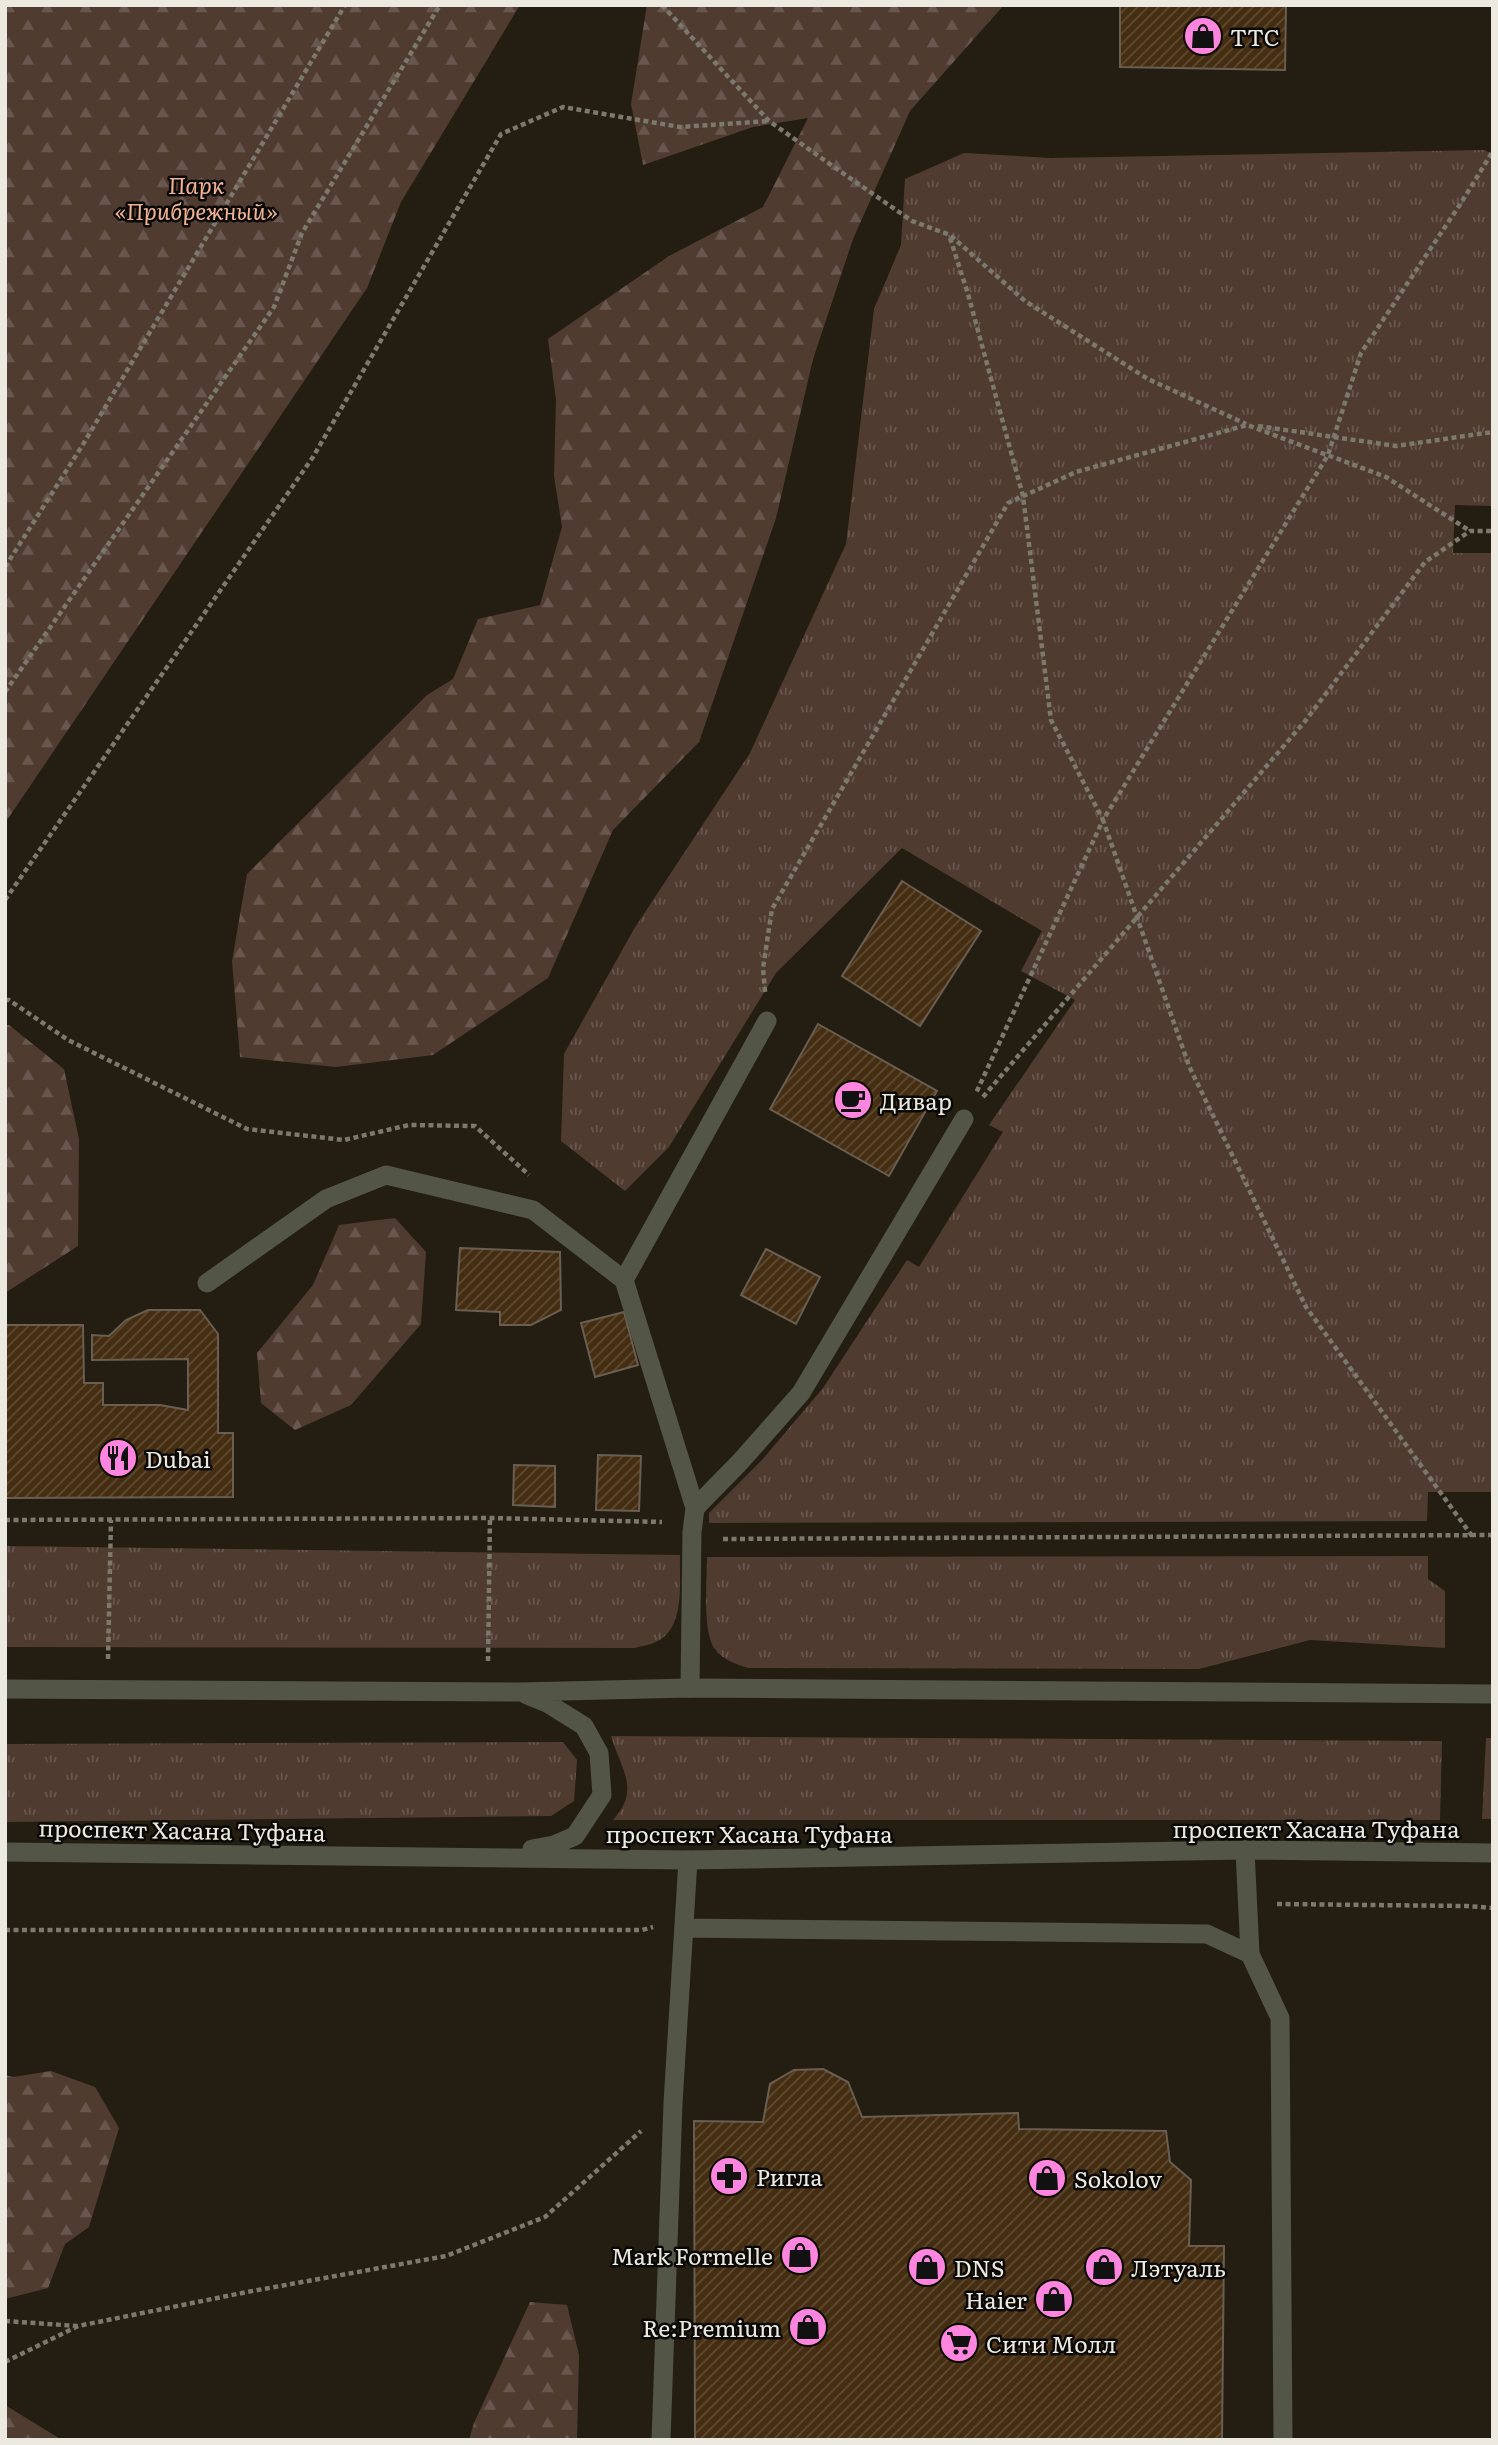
<svg xmlns="http://www.w3.org/2000/svg" width="1498" height="2445" font-family="Literata,serif">
<defs>
<pattern id="grass-tufts" width="24" height="20" patternUnits="userSpaceOnUse" patternTransform="scale(1.75)"><rect width="24" height="20" fill="#503b31"/><path d="M3 7l-1-3M5 7V3M7 7l1-3M15 17l-1-3M17 17v-4M19 17l1-3" fill="none" stroke="#69574f"/></pattern>
<pattern id="forest-firs" width="22" height="20" patternUnits="userSpaceOnUse" patternTransform="scale(1.75)"><rect width="22" height="20" fill="#503b31"/><path d="M5 1l3.5 6h-7zM16 11l3.5 6h-7z" fill="#69574f"/></pattern>
<pattern id="building-hatch" width="6" height="6" patternUnits="userSpaceOnUse" patternTransform="scale(1.75)"><rect width="6" height="6" fill="#442d11"/><path d="M-1 1l2-2M0 6l6-6M5 7l2-2" fill="none" stroke="#5f4b33"/></pattern>
</defs>
<rect width="100%" height="100%" fill="#231e11"/>
<!-- grass -->
<path fill="url(#grass-tufts)" d="M1484 150 1493 154V506L1455 505 1453 553H1493V1492H1428L1427 1521 709 1523V1513L762 1460 823 1388 907 1260 919 1267 1003 1132 989 1125 1075 1000 1021 971 1042 931 902 848 776 973 669 1147 625 1191 561 1141 564 1054 634 929 750 753 846 544 874 309 901 245 905 179 964 153 1051 158Z
M5 1546 680 1555C679 1582 686 1628 656 1642 649 1645 641 1646 634 1648L5 1647Z
M1428 1556V1579L1445 1591V1648L1310 1640 1199 1669 748 1668C737 1664 722 1660 715 1649 702 1632 707 1580 707 1557Z
M611 1736 1442 1741 1440 1820H613C641 1789 621 1770 611 1736Z
M1486 1738H1493V1819H1482Z
M563 1742 577 1760 574 1801 551 1816 5 1822V1744Z"/>
<!-- forest -->
<path fill="url(#forest-firs)" d="M5 5H520L401 202 367 288 5 823Z
M647 5H1004L910 111 853 239 813 359 776 518 699 742 613 830 548 978 433 1055 336 1067 240 1057 232 961 247 874 427 695 453 679 478 619 540 605 562 527 554 476 556 400 548 339 669 256 763 207 808 118 753 127 643 165 631 104Z
M5 1025H9L64 1069 79 1139 78 1246 5 1293Z
M395 1218 426 1252 421 1324 351 1405 295 1430 261 1403 257 1353 313 1285 339 1225Z
M51 2071 95 2087 119 2128 89 2227 65 2244 48 2288 5 2299V2075L13 2077Z
M530 2302 567 2305 579 2355 577 2440H469L474 2423Z
M5 2405 62 2440H5Z"/>
<!-- building -->
<path fill="url(#building-hatch)" stroke="#695e51" stroke-width="2" d="M1120 5H1286L1285 70 1120 67Z
M902 881 981 931 920 1026 842 976Z
M818 1024 937 1091 889 1176 770 1109Z
M460 1248 560 1252 561 1310 531 1325H500V1312L456 1310Z
M766 1249 820 1277 796 1324 741 1295Z
M148 1310H200L218 1334V1433H233V1497L5 1498V1325H83L84 1383H103V1405H160L188 1410V1359L92 1360V1335L109 1336 126 1320Z
M624 1312 638 1365 595 1377 581 1323Z
M598 1455 641 1456 639 1511 596 1510Z
M514 1465 555 1466V1507L513 1505Z
M823 2069 848 2082 862 2117 1018 2113 1019 2129 1166 2131 1170 2162 1191 2180 1189 2246H1224L1222 2440H695L694 2121 763 2122 770 2084 794 2070Z"/>
<g fill="none" stroke-linecap="round" stroke-linejoin="round">
<!-- path -->
<path stroke="#7b786c" stroke-width="4.5" stroke-dasharray="5 3.5" stroke-linecap="butt" d="M662 5 769 121 834 167 912 221 950 235 1025 301 1148 379 1246 424
M950 238 968 294 1023 496 1051 720 1103 820 976 1093
M1258 426 1396 446 1493 432
M5 567 82 446 345 5
M5 692 274 307 302 233 440 5
M5 900 313 457 501 134 563 107 680 127 769 121
M765 992 763 968 772 909 1008 503 1076 472 1247 425 1386 477 1470 531
M5 1000H9L68 1040 247 1129 344 1140 409 1125 475 1126 529 1175
M983 1097 1306 720 1425 562 1470 531H1493
M5 1520 490 1518 662 1522
M1472 1536 1306 1307 1189 1066 1103 820 1328 455 1361 353 1461 203 1493 151
M723 1539 1493 1535
M108 1659 111 1520
M488 1661 490 1518
M1277 1904 1467 1906 1493 1908
M5 1930H642L653 1927
M5 2321 77 2326
M5 2362 78 2326 247 2292 446 2256 545 2217 641 2131"/>
<!-- service -->
<path stroke="#535647" stroke-width="19" d="M207 1283 326 1199 386 1175 533 1210 624 1280
M695 1508 740 1462 801 1393 964 1119
M690 1688 692 1532 695 1508 624 1280 767 1021
M1245 1850 1250 1954 1280 2018 1283 2440
M684 1928 1207 1934 1250 1954
M661 2440 673 2103 688 1860"/>
<!-- tertiary -->
<path stroke="#535647" stroke-width="19" d="M5 1689 520 1692 690 1688 1493 1694
M527 1695 547 1703 584 1726 599 1753 602 1795 575 1836 554 1845 532 1849
M5 1852 688 1860 1245 1850 1493 1853"/>
</g>
<!-- icons -->
<defs>
<symbol id="shop-disc" viewBox="-11 -11 22 22"><circle r="9.5" fill="#ff85df" stroke="#0a0804"/><path d="M-5-2.5h2.3a2.7 3.5 0 0 1 5.4 0H5L5.5 6h-11ZM-1.5-2.5h3a1.5 2.3 0 0 0-3 0Z" fill="#111"/></symbol>
<symbol id="cafe-disc" viewBox="-11 -11 22 22"><circle r="9.5" fill="#ff85df" stroke="#0a0804"/><path d="M-5.5-4.5H6V0H3Q3 3.5 0 3.5H-2.5Q-5.5 3.5-5.5 0ZM3-3.2v2h1.7v-2ZM-6 4.5H4V6H-6Z" fill="#111"/></symbol>
<symbol id="restaurant-disc" viewBox="-11 -11 22 22"><circle r="9.5" fill="#ff85df" stroke="#0a0804"/><path d="M-5-6h1v4h1v-4h1v4h1v-4h1v5L-1.5 .5V6h-2V.5L-5-1ZM5-6V6H3V1.5H1.5Q1.5-4 5-6Z" fill="#111"/></symbol>
<symbol id="pharmacy-disc" viewBox="-11 -11 22 22"><circle r="9.5" fill="#ff85df" stroke="#0a0804"/><path d="M-2-6h4v4h4v4h-4v4h-4v-4h-4v-4h4Z" fill="#111"/></symbol>
<symbol id="supermarket-disc" viewBox="-11 -11 22 22"><circle r="9.5" fill="#ff85df" stroke="#0a0804"/><path d="M-6-5.5h2.5l.6 2H6L4.5 2H-2.5L-4.4-4H-6ZM-1.5 3.2a1.3 1.3 0 1 0 .1 0ZM3 3.2a1.3 1.3 0 1 0 .1 0Z" fill="#111"/></symbol>
</defs>
<g fill-rule="evenodd">
<use href="#shop-disc" x="1181" y="14" width="44" height="44"/>
<use href="#cafe-disc" x="831" y="1078" width="44" height="44"/>
<use href="#restaurant-disc" x="96" y="1436" width="44" height="44"/>
<use href="#pharmacy-disc" x="707" y="2154" width="44" height="44"/>
<use href="#shop-disc" x="1025" y="2156" width="44" height="44"/>
<use href="#shop-disc" x="778" y="2233" width="44" height="44"/>
<use href="#shop-disc" x="905" y="2245" width="44" height="44"/>
<use href="#shop-disc" x="1082" y="2245" width="44" height="44"/>
<use href="#shop-disc" x="1032" y="2277" width="44" height="44"/>
<use href="#shop-disc" x="786" y="2305" width="44" height="44"/>
<use href="#supermarket-disc" x="937" y="2321" width="44" height="44"/>
</g>
<g text-anchor="middle" dominant-baseline="central" stroke-width="5" stroke-linejoin="round" paint-order="stroke">
<!-- poi labels -->
<g font-size="23" fill="#ebe9e0" stroke="#0a0804" text-anchor="start">
<text x="1230" y="36">ТТС</text>
<text x="880" y="1100">Дивар</text>
<text x="145" y="1458">Dubai</text>
<text x="756" y="2176">Ригла</text>
<text x="1074" y="2178">Sokolov</text>
<text x="773" y="2255" text-anchor="end">Mark Formelle</text>
<text x="954" y="2267">DNS</text>
<text x="1131" y="2267">Лэтуаль</text>
<text x="1027" y="2299" text-anchor="end">Haier</text>
<text x="781" y="2327" text-anchor="end">Re:Premium</text>
<text x="986" y="2343">Сити Молл</text>
</g>
<!-- park labels -->
<g font-size="23" font-style="italic" fill="#f0b294" stroke="#0a0804">
<text x="196" y="184">Парк<tspan x="196" dy="26">«Прибрежный»</tspan></text>
</g>
<!-- street labels -->
<g font-size="23" fill="#ebe9e0" stroke="#0a0804">
<text x="1316" y="1828">проспект Хасана Туфана</text>
<text transform="translate(182 1829) rotate(1)">проспект Хасана Туфана</text>
<text x="749" y="1833">проспект Хасана Туфана</text>
</g>
</g>
<!-- border -->
<rect width="1498" height="2445" fill="none" stroke="#ebe9e0" stroke-width="14"/>
</svg>
